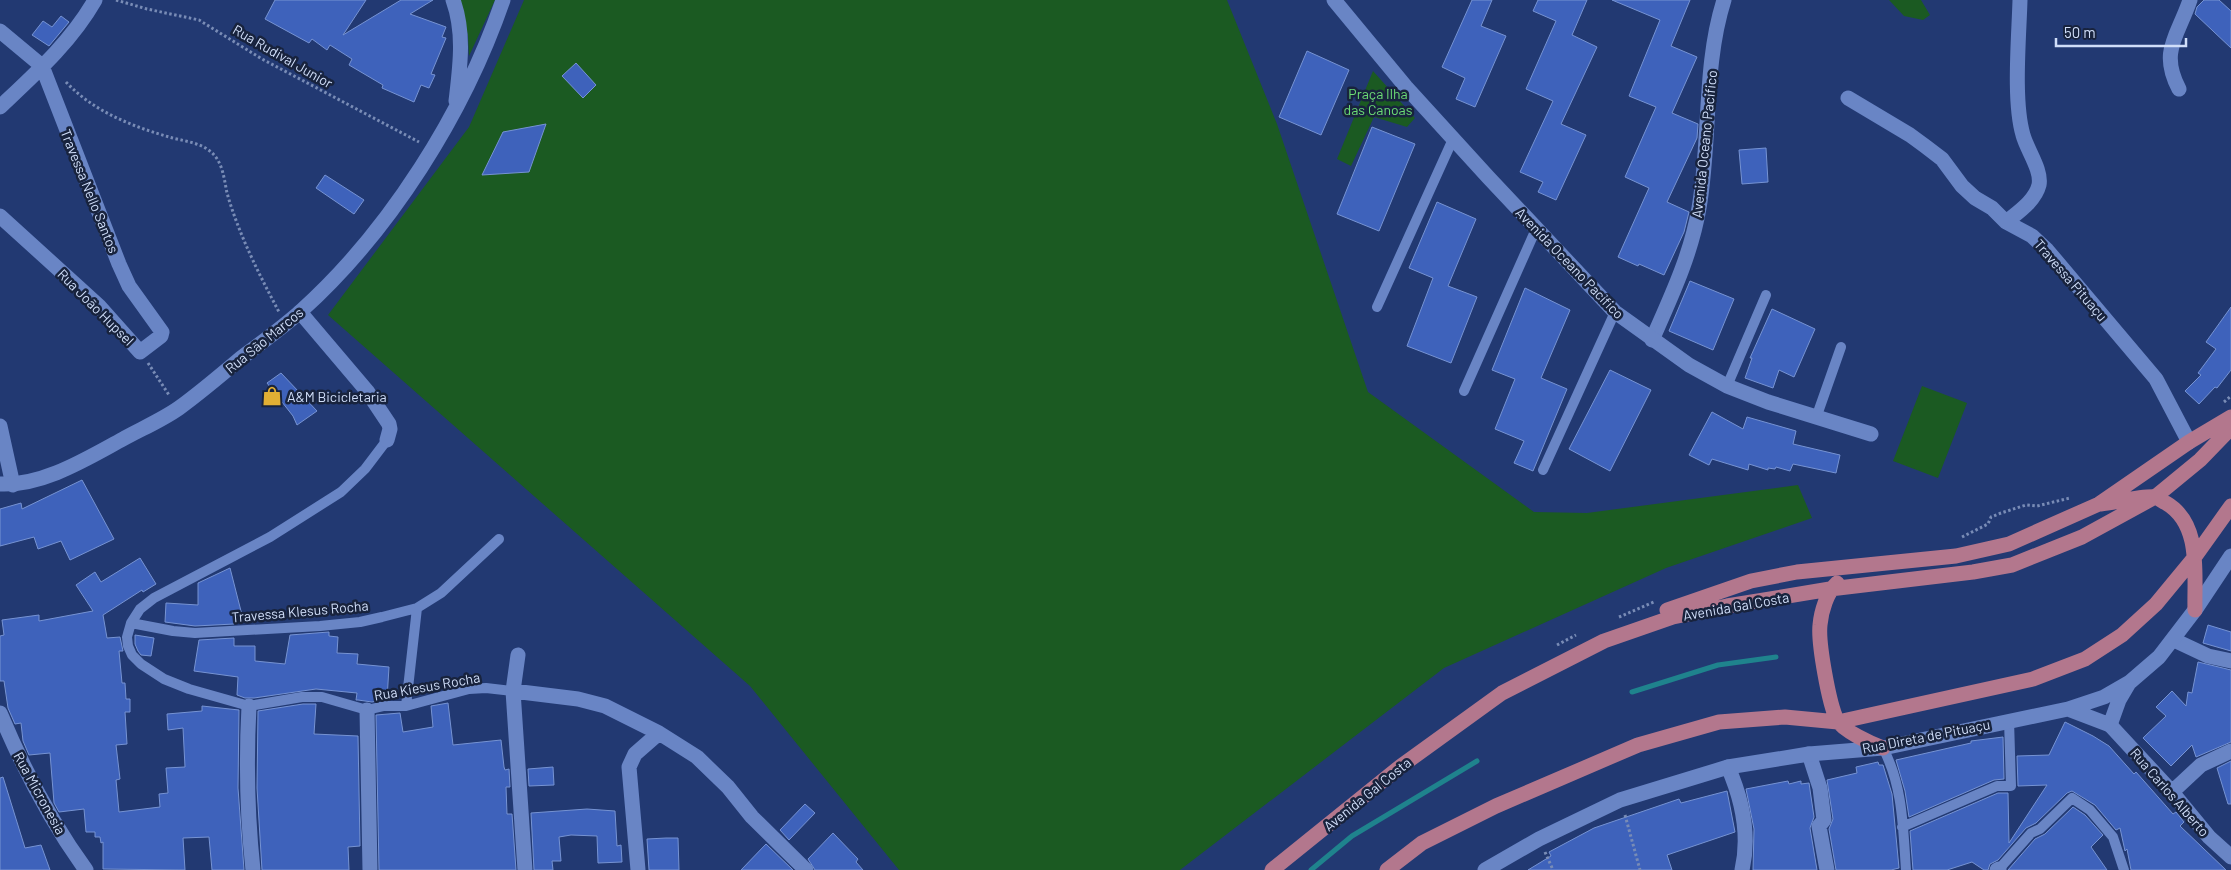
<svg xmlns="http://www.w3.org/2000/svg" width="2231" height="870" font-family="Barlow,sans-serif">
<rect width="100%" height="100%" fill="#223972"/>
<!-- green -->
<path fill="#1b5a22" d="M460 0H495L469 56 468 36Z
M524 0H1227L1277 124 1368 392 1534 512 1587 513 1798 485 1812 518 1666 568 1444 668 1180 870H899L750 686 328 315 469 127Z
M1889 0H1921L1930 15 1923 20 1904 16Z
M1373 71 1415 118 1407 127 1374 117 1351 166 1337 159Z
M1922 386 1967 403 1938 478 1893 461Z"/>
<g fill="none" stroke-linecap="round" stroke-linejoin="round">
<!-- stream -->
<path stroke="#1f838d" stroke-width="5" d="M1632 692 1718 665 1776 657
M1311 870 1352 836 1477 761"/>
</g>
<!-- building -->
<path fill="#3e62bb" stroke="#7693d3" d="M275 0H366L343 35 401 0H433L410 14 446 27 442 37 446 38 431 74 435 75 429 88 421 85 414 102 382 88 383 85 349 65 352 59 330 45 327 50 312 39 309 43 265 19Z
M1472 0H1492L1481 26 1506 36 1475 107 1456 99 1465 78 1442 67Z
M1538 0H1587L1572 35 1597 47 1561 124 1586 135 1556 200 1538 192 1543 182 1520 172 1553 101 1526 89 1556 21 1533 11Z
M1612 0H1690L1671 46 1697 57 1672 113 1698 124 1697 138 1667 202 1689 212 1684 232 1664 275 1639 264 1638 266 1618 257 1649 188 1625 177 1656 107 1629 96 1660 20Z
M2204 0H2219L2231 11V48L2195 14 2197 7Z
M61 16 69 22 49 46 32 35 43 21 52 27Z
M1307 51 1349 70 1321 135 1279 117Z
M576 63 596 85 583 98 562 76Z
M546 124 529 172 482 175 503 132Z
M1372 127 1415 144 1379 231 1337 214Z
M1766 148 1768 182 1742 184 1739 150Z
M325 175 364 200 354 214 316 188Z
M1437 202 1476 219 1448 286 1477 297 1451 363 1407 346 1433 278 1409 268Z
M1690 281 1734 299 1713 350 1669 331Z
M1525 288 1570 310 1541 378 1567 389 1533 471 1514 463 1524 441 1495 429 1515 379 1492 370Z
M2231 307V370L2217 388 2215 387 2199 404 2185 391 2201 375 2198 373 2216 349 2206 342Z
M1772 309 1815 329 1794 377 1779 370 1773 388 1745 378 1752 358H1750Z
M1610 370 1651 390 1610 471 1569 449Z
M281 373 317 411 297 425 293 416 267 383Z
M1712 412 1743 429 1747 417 1796 431 1793 444 1840 455 1836 473 1793 464 1790 471 1776 467 1775 469 1768 468V470L1749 464 1748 470 1712 459 1709 465 1689 455Z
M82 480 114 539 70 560 61 541 38 549 34 537 0 546V509L21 503 22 509Z
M140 558 156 584 143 592 142 590 103 615 107 638 120 637 123 651H119L122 683H125L126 699H130V712H125L127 744 116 745 120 779 116 780 119 812 160 807 159 794 168 793 166 768 185 767 183 728 168 730 167 714 202 711V706L239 710 238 788 244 870H212L209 837 183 838 185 870 103 869V842L101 843 100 837H95V832H86L84 809 59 812 54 803 50 753 29 755 23 741 21 723 15 724 8 708 4 681H0V636L4 635 2 620 39 615V621L93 611 76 585 95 572 101 582Z
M230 568 242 615 234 616V624L195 626 165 622 166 603 198 605V583Z
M2208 625 2231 632V651L2203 643Z
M329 632V636L338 637 337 653 358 654 357 664 389 667 387 699 372 702 358 700H356L357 693 316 689 254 698H245L237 695 238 677 194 671 199 640 234 638V646H255V661L285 664 290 635Z
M135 635 154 638 151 656 141 655 138 651 135 644Z
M2198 662 2231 670V742L2196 757 2192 745 2171 766 2143 738 2166 716 2156 707 2172 691 2186 706 2188 692 2192 693Z
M448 703 453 745 501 740 504 767 505 770 509 769 510 787H506L507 814H512L516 870H379L376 715 400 713 403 732 433 727 431 706Z
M303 704H316L314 734 358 736 360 846 348 847 349 870H262L257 788 258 711Z
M2065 722 2093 736 2109 746 2134 774 2136 772 2173 814 2176 812 2184 822 2180 826 2226 870H2131L2127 849 2125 851 2120 828 2116 830 2095 805 2072 791 2067 793 2036 823 2026 828 1998 860 1990 864 1988 870H1984L1972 862 1947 870H1913L1910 831 1998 793H2008L2009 843 2047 785 2018 786 2017 756 2049 755Z
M2003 737 2004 779 1994 780 1909 817 1905 791 1896 760 1971 743V741Z
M2231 761V804H2228L2217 768Z
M1878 762 1879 765H1883L1892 794 1899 868 1891 870H1836L1829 829 1833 819 1827 780 1857 773 1856 767Z
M553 767 554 785 529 786 528 769Z
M3 777 25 848 41 845 50 870H0V778Z
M1788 781 1789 784 1801 781V784L1809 783 1814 817 1810 828 1817 870H1753L1754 829 1746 789Z
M1727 791 1735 832 1667 855 1672 870H1528L1551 856 1549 852 1594 828 1679 799 1681 803Z
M805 804 815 813 789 840 780 830Z
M2073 807 2085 815 2103 835 2091 847 2107 870H2008L2035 839 2045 834Z
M587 809 615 811 617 846 621 845 622 862 598 863 597 836 571 835 559 837 561 861H552L553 870H534L531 813Z
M833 833 858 859 856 862 863 870H815L808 859Z
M666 838H678L679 870H649L647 839Z
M766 844 793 870H741Z"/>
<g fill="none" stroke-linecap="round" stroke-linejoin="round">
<!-- path -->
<path stroke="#798cb6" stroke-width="3" stroke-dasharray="2.5 2.5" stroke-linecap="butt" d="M116 0 147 9 199 20 262 59 419 142
M66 82C93 111 131 126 169 137 182 141 200 142 211 152 223 162 224 179 227 193 239 235 259 274 279 312
M148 363 169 395
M2224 402 2231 396
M1962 537 1988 524 1991 517 2001 513 2026 505 2037 506 2070 498
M1619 617 1654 602
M1557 645 1576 635
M1625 815 1640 870
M1545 852 1553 870"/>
<!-- lane -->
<path stroke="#6985c5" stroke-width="10" d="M1377 307 1453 139
M1727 386 1766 295
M1464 391 1536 229
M1816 418 1841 347
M1543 470 1615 312
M499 539 441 593 417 608 382 617 360 622 320 626 195 633 173 631 131 623 127 637 128 646 132 655 141 664 164 679 189 689 249 706 302 697H322L367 710 384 706H406L469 689 486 688 513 691
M131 623 140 609 154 598 270 537 341 492 365 469 387 440
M406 706 417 608
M1883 748C1903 786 1903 828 1906 870
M1902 827 1990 789 1997 786H2011L2009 720
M1999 869 2031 833 2040 829 2072 798 2090 810 2113 837 2124 870"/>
<!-- street -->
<path stroke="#6985c5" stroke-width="15" d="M0 31 42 66 119 264 129 286 162 332 161 336 140 352 99 306 0 216
M2179 89C2159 51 2178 36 2190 0
M1848 98 1910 135 1925 146 1942 159 1962 186 1975 198 1992 208 2006 222 2032 236 2047 250 2156 379 2189 442
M0 107C35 74 71 42 95 0
M2006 222C2018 212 2035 201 2039 185 2042 170 2027 150 2023 135 2013 101 2019 37 2020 0
M300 312 367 391 389 424 390 429 387 440
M1652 340C1671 297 1691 255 1699 208 1711 139 1703 66 1724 0
M0 426 13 485
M2174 640 2208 656 2231 661
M518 655 513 691 525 870
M513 691 578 699 605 706 659 733 697 757 728 787 752 817 806 870
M249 706C246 762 247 814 253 870
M367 710 370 870
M0 713C23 768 51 822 86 870
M2110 725 2172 792 2209 837 2231 857
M1809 754 1820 788 1824 820 1819 826 1827 870
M1728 767C1742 799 1750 835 1742 870
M2172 792 2201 765 2231 751
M638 870 629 767 635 754 659 733
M1997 870 1999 869"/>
<!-- secondary -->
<path stroke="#6985c5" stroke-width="15" d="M453 0C465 33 460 67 456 101
M1334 0 1406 87 1488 177 1615 312 1689 365 1727 386 1768 402 1871 434
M0 484C43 486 86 459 123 439 141 429 162 420 179 408 201 392 221 375 241 358 261 343 282 328 301 311 390 231 464 113 503 0
M2068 709 2110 725 2119 700 2129 683
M1485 870 1539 839 1620 800 1728 767 1809 754 1883 748 2068 709 2104 697 2130 682 2159 657 2195 610 2231 556"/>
<!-- primary -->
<path stroke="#b3778d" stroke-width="15" d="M2101 504C2112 503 2147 495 2155 497 2159 498 2163 502 2166 503 2202 524 2194 574 2195 610
M1837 583C1827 592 1821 612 1820 625 1818 643 1829 704 1837 720 1843 731 1872 744 1883 748
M1667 610 1751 581 1797 572 1956 556 2009 544 2099 504 2189 442 2231 417
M1272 870 1401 766 1502 693 1604 641 1673 617 1727 606 1830 589 1973 572 2012 565 2082 537 2155 497 2200 460 2231 428
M1387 870 1422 843 1496 806 1638 745 1719 722 1785 717 1838 722 2033 679 2085 659 2122 635 2156 604 2194 558 2231 506"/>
</g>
<!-- icons -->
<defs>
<symbol id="shop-bare" viewBox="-9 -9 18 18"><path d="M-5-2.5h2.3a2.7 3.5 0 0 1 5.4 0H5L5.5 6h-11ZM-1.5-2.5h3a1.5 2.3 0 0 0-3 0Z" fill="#e1af34" stroke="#18233d" stroke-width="2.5" paint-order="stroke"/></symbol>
</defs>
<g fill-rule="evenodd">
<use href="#shop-bare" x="258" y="382" width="28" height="28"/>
</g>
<g text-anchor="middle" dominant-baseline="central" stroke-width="5" stroke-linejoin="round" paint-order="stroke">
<!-- street labels -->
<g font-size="14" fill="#d0def9" stroke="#18233d">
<text transform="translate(283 56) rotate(30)">Rua Rudival Junior</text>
<text transform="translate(1704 144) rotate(-84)">Avenida Oceano Pacifico</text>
<text transform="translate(90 191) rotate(68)">Travessa Nello Santos</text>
<text transform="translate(1570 263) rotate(46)">Avenida Oceano Pacífico</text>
<text transform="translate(2071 280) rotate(49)">Travessa Pituaçu</text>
<text transform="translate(96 307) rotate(45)">Rua João Hupsel</text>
<text transform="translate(264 340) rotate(-39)">Rua São Marcos</text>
<text transform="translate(1736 606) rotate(-10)">Avenida Gal Costa</text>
<text transform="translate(300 611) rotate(-5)">Travessa Klesus Rocha</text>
<text transform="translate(427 686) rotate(-10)">Rua Kiesus Rocha</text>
<text transform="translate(1926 736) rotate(-11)">Rua Direta de Pituaçu</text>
<text transform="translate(2170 792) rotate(49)">Rua Carlos Alberto</text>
<text transform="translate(40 793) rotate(61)">Rua Micronesia</text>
<text transform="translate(1367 794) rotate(-39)">Avenida Gal Costa</text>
</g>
<!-- park labels -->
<g font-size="14" fill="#6cdd75" stroke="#18233d">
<text x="1378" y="93">Praça Ilha<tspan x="1378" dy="16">das Canoas</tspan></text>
</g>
<!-- poi labels -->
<g font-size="14" fill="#d0def9" stroke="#18233d" text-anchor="start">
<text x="287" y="396">A&amp;M Bicicletaria</text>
</g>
</g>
<!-- scale -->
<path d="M2056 38v8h130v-8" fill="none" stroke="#d0def9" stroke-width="2.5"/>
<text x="2064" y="38" font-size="15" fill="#d0def9" stroke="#18233d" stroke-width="4" paint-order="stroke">50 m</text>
</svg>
